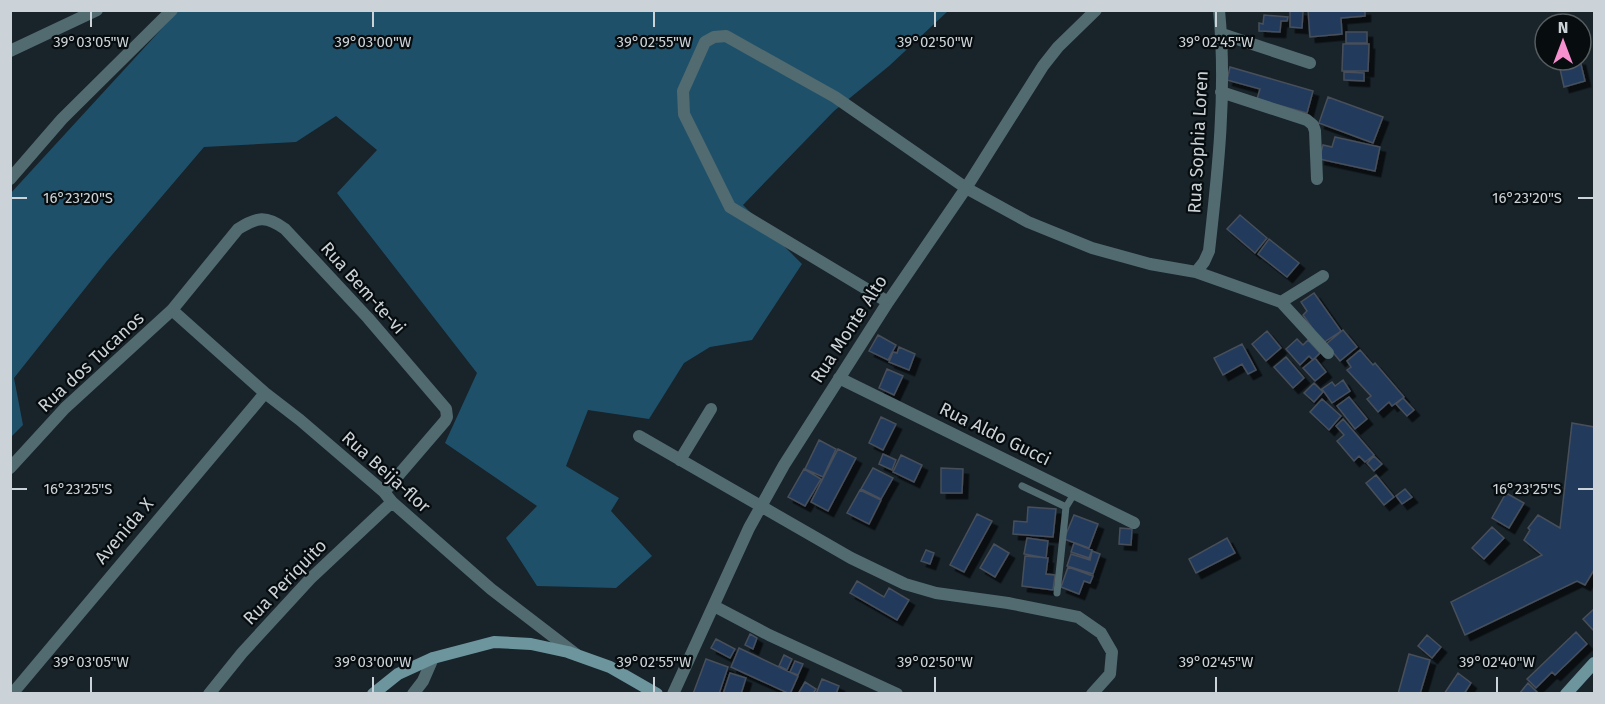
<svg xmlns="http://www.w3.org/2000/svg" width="1605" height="704" font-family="'Fira Sans',sans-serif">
<defs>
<filter id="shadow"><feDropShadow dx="5.5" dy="5.5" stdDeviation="0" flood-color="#0009"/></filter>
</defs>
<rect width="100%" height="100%" fill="#18232a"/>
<!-- forest -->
<path fill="#1f506a" d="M178 11H948L889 66 834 111 743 205 802 264 752 340 710 347 684 363 649 419 588 410 566 466 619 498 611 511 652 556 616 588 537 586 506 538 537 506 445 443 477 373 337 193 377 150 336 116 296 142 204 147 106 262 14 378 23 425 11 437 10 194Z"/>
<!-- building -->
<path fill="#213b5d" stroke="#484f5a" stroke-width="1.5" filter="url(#shadow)" d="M1290 10 1303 11 1302 28 1290 27Z
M1308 10H1365V16L1341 18 1342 34 1310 37Z
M1264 15 1288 17 1287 21H1281L1280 32 1259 31V23L1263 24Z
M1346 32H1367V43H1346Z
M1343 44H1369L1368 71H1342Z
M1558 60H1580L1585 81 1564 87Z
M1230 67 1313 91 1307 113 1257 99 1260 89 1227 80Z
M1344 72 1364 73V81L1344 80Z
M1328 97 1383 117 1373 143 1319 123Z
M1335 137 1380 147 1375 171 1319 159 1323 145 1332 147Z
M1240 215 1267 238 1255 253 1227 229Z
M1269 239 1299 263 1287 277 1258 254Z
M1314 293 1341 331 1323 343 1303 315 1307 311 1301 302Z
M1343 330 1357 347 1340 361 1326 344Z
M1267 331 1281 348 1266 361 1252 344Z
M878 335 896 345 888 360 869 351Z
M1297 339 1303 345 1308 340 1320 353 1313 360 1309 356 1300 365 1286 349Z
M1242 344 1256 370 1248 374 1242 364 1223 375 1214 358Z
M899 347 915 354 909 370 889 362 893 352 897 353Z
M1360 350 1373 365 1375 363 1404 397 1392 406 1389 402 1378 412 1367 399 1371 396 1347 370 1351 367 1347 361Z
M1286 357 1304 378 1293 388 1274 367Z
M1315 358 1326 372 1315 381 1303 368Z
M887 369 903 376 894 395 879 388Z
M1343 380 1350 391 1332 403 1322 389 1332 382 1335 386Z
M1314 383 1323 392 1314 402 1304 393Z
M1349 397 1367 419 1355 429 1337 406Z
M1403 398 1414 410 1407 416 1396 404Z
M1322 399 1341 416 1329 430 1310 412Z
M881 417 896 424 883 450 869 443Z
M1343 419 1374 455 1365 462 1359 456 1354 461 1337 441 1344 435 1336 426Z
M1572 423 1594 427V570L1585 585 1577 581 1465 635 1451 602 1542 555 1524 540 1530 530 1528 528 1538 515 1560 528Z
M819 440 836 449 823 477 805 469Z
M838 449 856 458 828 511 811 502Z
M883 454 896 460 892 470 879 464Z
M901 455 922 465 914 482 893 472Z
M1374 456 1382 464 1374 471 1367 463Z
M873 468 893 478 881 499 861 489Z
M941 468 963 469 962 493H941Z
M804 469 821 479 805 506 788 497Z
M1376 475 1394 497 1384 505 1366 483Z
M1405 489 1412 497 1402 504 1396 496Z
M860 490 881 500 869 524 847 513Z
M1506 493 1524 503 1509 528 1492 518Z
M1028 507 1056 509 1053 537 1013 534 1014 521 1027 522Z
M977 514 992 521 964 572 950 565Z
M1074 515 1098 524 1089 548 1064 539Z
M1492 527 1504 538 1484 559 1472 548Z
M1120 528 1132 529 1131 545 1119 544Z
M1027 538 1048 541 1046 558 1024 554Z
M1227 538 1235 553 1196 573 1189 559Z
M1074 543 1092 550 1089 558 1071 552Z
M994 544 1009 553 995 577 980 568Z
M926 550 934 553 930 564 921 561Z
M1092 551 1100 554 1093 574 1067 566 1071 554 1090 560Z
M1025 556 1048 558 1046 574 1055 575 1053 590 1022 586Z
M1068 567 1093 576 1090 583 1084 581 1079 594 1061 587Z
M857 581 884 597 889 588 909 600 897 620 850 593Z
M1594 609V631L1583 619Z
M1576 632 1587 644 1555 675 1552 672 1536 688 1527 679Z
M750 634 757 638 753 649 745 645Z
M1427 635 1441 647 1432 658 1418 646Z
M716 639 735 649 730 658 711 648Z
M739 648 798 676 790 694 731 667Z
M1409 654 1430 660 1420 694H1398Z
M784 655 792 659 787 670 779 666Z
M706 659 728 667 719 694H693Z
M795 661 803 664 798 675 790 672Z
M730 673 746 678 741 694H723Z
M1458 673 1471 683 1464 694H1444Z
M822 679 839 686 836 694H816Z
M805 682 816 689 813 694H798Z
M1528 683 1539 694H1519Z"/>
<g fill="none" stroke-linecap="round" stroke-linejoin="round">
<!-- lane -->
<path stroke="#526b70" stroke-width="7" d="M1022 486 1066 507
M1057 593 1066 507 1074 494"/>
<!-- street -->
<path stroke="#526b70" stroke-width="12" d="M1222 34 1310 63
M10 51 97 10
M1221 92 1307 120 1313 125 1315 131 1317 179
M10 179 62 119 172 10
M1196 272 1204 262 1209 251C1218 172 1227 90 1219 10
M888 302 730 207 684 114 683 91 705 42 714 37 726 36 835 97 966 188 1028 222 1092 248 1150 264 1196 272 1281 302 1323 276
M1281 302 1328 353
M172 310 265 393 300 420 384 492 392 502 491 589 577 655
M839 378 1134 523
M639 436 851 558 905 584 936 593 1008 603 1078 617 1101 633 1112 652 1110 674 1092 694
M680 460 711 409
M10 468 65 408 172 310 238 229C257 217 266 215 285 229L368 318 446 409 447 417 445 421 384 492
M714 606 769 635 897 694
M12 694 265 393
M209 694 242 653 310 579 392 502
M413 694 423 681 433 658
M673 694 749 528 784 465 888 302 966 188 1043 66 1058 47 1096 10"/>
<!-- secondary -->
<path stroke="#6c959d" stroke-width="12" d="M373 694 398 674 433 658 494 642 531 644 568 652 610 667 657 694
M1566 694 1594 663"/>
</g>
<!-- ticks -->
<path fill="none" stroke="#ccd3d8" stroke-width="2" d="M91 12V27M373 12V27M654 12V27M935 12V27M1216 12V27M12 198H27M1578 198H1593M12 489H27M1578 489H1593M91 677V692M373 677V692M654 677V692M935 677V692M1216 677V692M1497 677V692"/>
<g text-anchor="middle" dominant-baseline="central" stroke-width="4.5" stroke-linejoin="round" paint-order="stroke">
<!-- street labels -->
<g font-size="18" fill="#ccd3d8" stroke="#070c0f">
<text transform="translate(1198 142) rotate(-87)">Rua Sophia Loren</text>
<text transform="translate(363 288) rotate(48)">Rua Bem-te-vi</text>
<text transform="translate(849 329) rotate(-57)">Rua Monte Alto</text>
<text transform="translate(91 362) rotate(-43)">Rua dos Tucanos</text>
<text transform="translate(995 434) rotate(26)">Rua Aldo Gucci</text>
<text transform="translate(386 472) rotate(42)">Rua Beija-flor</text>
<text transform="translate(124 531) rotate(-50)">Avenida X</text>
<text transform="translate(285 582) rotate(-46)">Rua Periquito</text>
</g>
</g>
<g font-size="15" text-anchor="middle" fill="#ccd3d8" stroke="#070c0f" stroke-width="4.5" stroke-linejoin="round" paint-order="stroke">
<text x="91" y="47">39°03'05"W</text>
<text x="373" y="47">39°03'00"W</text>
<text x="654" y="47">39°02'55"W</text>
<text x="935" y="47">39°02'50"W</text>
<text x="1216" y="47">39°02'45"W</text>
<text x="78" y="203">16°23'20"S</text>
<text x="1527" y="203">16°23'20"S</text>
<text x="78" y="494">16°23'25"S</text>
<text x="1527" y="494">16°23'25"S</text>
<text x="91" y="667">39°03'05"W</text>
<text x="373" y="667">39°03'00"W</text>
<text x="654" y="667">39°02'55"W</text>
<text x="935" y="667">39°02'50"W</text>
<text x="1216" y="667">39°02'45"W</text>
<text x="1497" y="667">39°02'40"W</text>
</g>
<!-- border -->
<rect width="1605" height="704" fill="none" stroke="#ccd3d8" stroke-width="24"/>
<!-- north arrow -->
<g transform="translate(1563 42)"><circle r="28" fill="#070c0f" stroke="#565c5f" stroke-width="1.5"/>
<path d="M0-4.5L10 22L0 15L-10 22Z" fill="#f690cf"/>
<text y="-9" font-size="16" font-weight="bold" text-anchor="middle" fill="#ccd3d8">N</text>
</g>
</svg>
